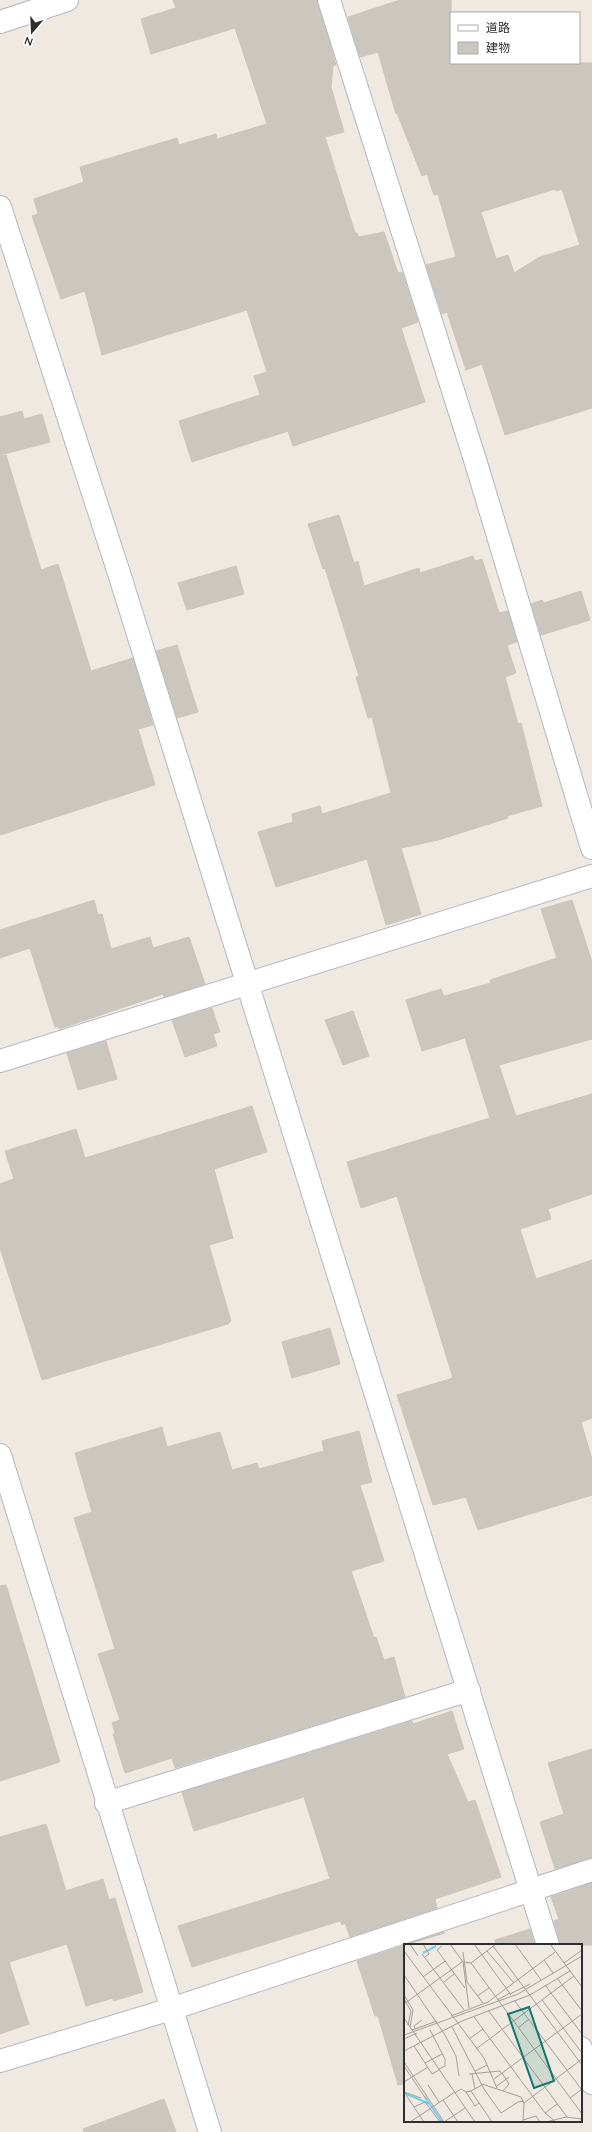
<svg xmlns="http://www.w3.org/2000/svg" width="592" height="2132" font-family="Quicksand,'Noto Sans JP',sans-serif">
<rect width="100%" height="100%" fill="#efe9e1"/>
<!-- building -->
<path fill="#cbc7bf" stroke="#cbc5ba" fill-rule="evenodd" d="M173 0H317L336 65 333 66 331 87 344 132 325 137 355 233H357L359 237 384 232 398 273 402 272 418 322 401 328 425 402 293 446 288 431 192 462 179 421 260 395 254 376 267 372 247 310 102 355 85 291 61 299 32 216 38 214 34 199 84 182 80 167 177 138 179 145 216 134 217 139 267 124 235 28 151 54 141 19 176 8Z
M400 0H451V63H592V408L505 435 482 364 466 370 447 312 442 314 426 265 456 257 438 194 434 195 427 174 422 176 397 113 396 114 378 52 360 57 348 17ZM555 189 556 191 562 189 580 245 540 257 514 273 508 255 496 259 481 212Z
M22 411 24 419 42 414 50 442 0 455V417Z
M6 455 41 570 58 564 91 671 133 658 153 725 138 729 155 785 0 835V456Z
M339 515 354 563 358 561 364 586 419 568 420 573 473 556 475 561 482 559 499 613 508 611 517 642 507 645 516 673 505 677 518 724 521 723 542 806 507 816 508 818 438 840 401 848 421 914 386 925 367 859 276 887 258 832 293 822 292 814 320 806 322 814 391 793 372 717 368 718 356 677 359 676 325 568 323 569 308 524Z
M236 566 244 594 187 610 178 583Z
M581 591 590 620 541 635 531 604 542 600 544 603Z
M177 645 198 712 177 718 156 651Z
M94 900 98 915 102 914 111 949 150 937 153 948 189 937 205 984 164 997 163 994 59 1029 58 1026 55 1027 30 948 0 958V930Z
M572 900 592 962V1039L499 1065 516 1116 592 1094V1194L548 1209 551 1219 520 1229 536 1279 592 1260V1418L581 1422 592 1459V1495L478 1530 466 1497 433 1505 397 1395 453 1378 397 1196 361 1208 347 1162 490 1118 465 1038 422 1051 406 1000 441 989 444 996 491 983 490 980 557 958 541 909Z
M212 1008 220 1032 213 1034 217 1046 185 1057 172 1020Z
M353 1011 369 1056 343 1065 325 1020Z
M106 1041 117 1079 78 1090 67 1053Z
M252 1106 267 1152 214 1169 233 1238 209 1245 231 1321 228 1324 42 1380 0 1248V1184L14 1179 5 1151 76 1129 85 1158Z
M330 1328 340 1364 292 1378 282 1342Z
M162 1427 167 1447 220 1432 232 1470 257 1463 259 1469 324 1451 322 1441 359 1431 372 1482 360 1485 384 1561 351 1571 374 1638 376 1637 384 1660 394 1657 405 1697 175 1768 172 1758 125 1773 113 1734H115L112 1723 120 1720 98 1654 115 1649 74 1518 92 1512 75 1453Z
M6 1585 60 1762 0 1781V1586Z
M452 1711 464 1749 447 1754 468 1802 475 1800 501 1877 435 1899 437 1908 350 1937 345 1923 342 1925 340 1921 192 1967 178 1926 330 1879 304 1797 194 1831 182 1792 412 1721 413 1724Z
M592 1749V1858L555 1869 540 1822 564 1814 548 1763Z
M46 1824 66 1891 103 1879 109 1900 115 1898 143 1992 113 2001V1998L86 2006 67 1944 9 1962 29 2024 0 2034V1837Z
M592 1883V1945H560L554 1921 559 1919 551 1897Z
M530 1929 535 1945H496L495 1940Z
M444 1932 445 1933 405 1945V2084L398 2085 378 2016H375L357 1961Z
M164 2099 176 2132H84L83 2129Z"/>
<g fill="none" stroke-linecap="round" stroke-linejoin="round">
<defs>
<path id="minor" d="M329 0 476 463 592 848
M0 22 67 0
M0 207 118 570 548 1945
M0 1061 592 876
M0 1455 210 2132
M106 1803 469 1690
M581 2048 592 2083
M0 2061 171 2009 592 1870"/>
</defs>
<!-- minor casing -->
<use href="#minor" stroke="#b4b7c1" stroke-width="24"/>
<!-- minor -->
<use href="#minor" stroke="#fff" stroke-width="22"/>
</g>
<!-- overview -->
<g transform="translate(404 1944)">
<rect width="178" height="178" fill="#efe9e1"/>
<path fill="none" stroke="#75cff0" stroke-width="2" d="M19 9 32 2M0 149 26 160M21 153 38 178"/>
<path fill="none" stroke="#a29e99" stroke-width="1" d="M6 0 14 12M19 0 25 10 21 13M46 0 59 18 65 64M70 0 107 51M111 0 137 36M146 0 178 43M38 2 33 6 61 44M89 2 178 121M0 7 80 114 93 144M83 7 110 39M59 8 63 38 79 59M18 10 60 66M140 16 149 29M59 18 67 19 178 170M67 19 92 0M160 19 178 6M0 31 41 91 52 112 55 132M19 33 41 17M153 34 178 67M40 38 50 30M141 41 178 90M106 50 126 40M0 51 9 66 6 83M73 52 85 44M0 55 7 67 4 81M93 56 106 49M110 56 178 146M138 56 178 109M0 60 58 18M84 66 163 173M47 72 84 58 151 8M70 73 141 169 152 178M0 74 71 178M48 83 80 145 97 169 114 158 120 157M114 84 125 75M11 85 10 82 18 76M8 86 33 77M26 86 41 115V122L35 125M0 91 114 50 178 12M0 95 13 89M65 95 79 85M10 102 28 130 35 126M72 105 170 32M0 107 58 77 126 51 166 27M0 118 40 178M21 119 38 110M0 122 22 155M71 127 83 121M98 129 105 140 99 147M65 130 96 127 97 129M68 130 71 145M90 135 178 70M0 138 24 123M78 140 117 153 120 160 119 178M24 141 35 158M93 142 105 133M67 147 88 178M0 148 17 154M62 148 71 162 75 159M51 149 57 145 62 148 67 147 78 141M2 151 20 178M166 154 178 145M39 156 54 178M120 159 178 115M10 163 21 158 36 178M141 169 153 160M119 176 132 172 136 178M6 178 51 148M40 178 61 164M142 178 162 173 178 175"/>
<path fill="#0f766e" fill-opacity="0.15" stroke="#0f766e" stroke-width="2" d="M125 63 150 137 130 144 104 70Z"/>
<rect width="178" height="178" fill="none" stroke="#2e2e2e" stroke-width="2"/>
</g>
<!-- legend -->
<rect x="450" y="12" width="130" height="52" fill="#ffffff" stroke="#ababab"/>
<rect x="458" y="25" width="20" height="6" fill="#ffffff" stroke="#ababab"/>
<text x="486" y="32" font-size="12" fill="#2e2e2e">道路</text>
<rect x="458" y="42" width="20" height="12" fill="#cbc7bf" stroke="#ababab"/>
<text x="486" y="52" font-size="12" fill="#2e2e2e">建物</text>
<!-- north arrow -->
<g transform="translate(32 32) rotate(199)" stroke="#ffffff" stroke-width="3" paint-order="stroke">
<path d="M0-3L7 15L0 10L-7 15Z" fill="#2e2e2e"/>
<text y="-6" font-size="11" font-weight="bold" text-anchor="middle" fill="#2e2e2e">N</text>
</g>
</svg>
